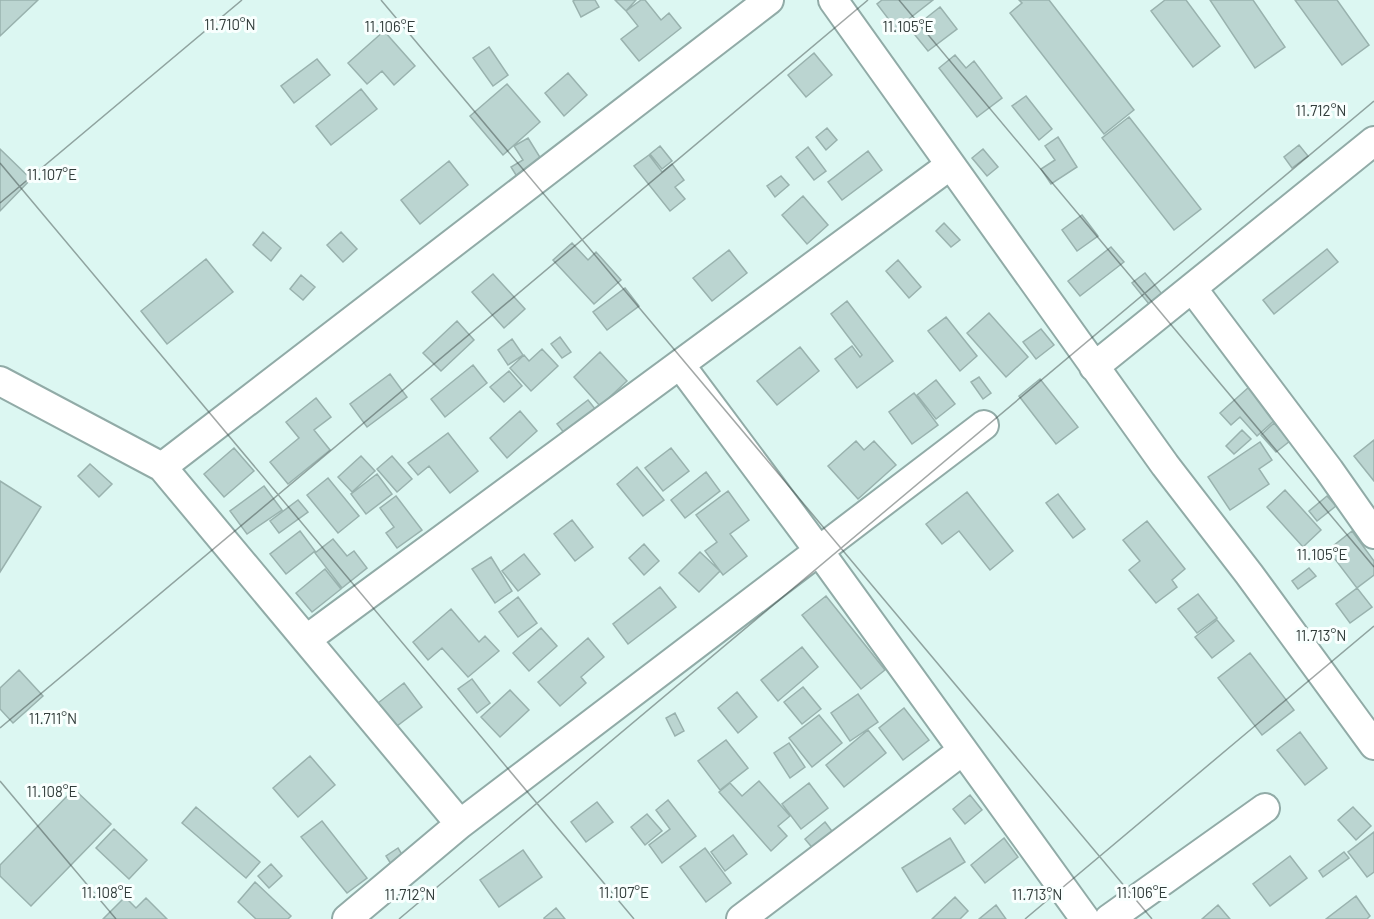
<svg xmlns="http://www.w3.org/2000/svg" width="1374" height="919" font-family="Barlow,sans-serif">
<rect width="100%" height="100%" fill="#dcf7f2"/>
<!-- building -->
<path fill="#bbd5d1" stroke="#99b2ae" stroke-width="1.5" d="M0 0H38L0 36Z
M575 0H595L599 7 581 17 573 1Z
M615 0H636L626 11Z
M641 0H645L661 20 669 13 681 28 639 61 621 39 638 26 626 11Z
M882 0H933L896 29 877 4Z
M1019 0H1049L1134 110 1104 134 1010 13 1022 3Z
M1165 0H1186L1220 46 1193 67 1151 11Z
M1210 0H1253L1285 47 1255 68Z
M1295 0H1337L1369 45 1342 65Z
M940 7 957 29 928 51 911 30Z
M384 31 415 66 394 85 382 71 367 84 348 63Z
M489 47 508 75 493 86 473 58Z
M814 53 832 75 806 97 788 75Z
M955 55 966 68 974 61 1002 98 977 117 939 68Z
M317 59 330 75 294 103 281 86Z
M568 73 587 95 564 116 545 93Z
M507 84 540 122 503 155 470 116Z
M361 89 377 109 331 145 316 126Z
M1026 96 1052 129 1039 140 1012 106Z
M1129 117 1201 209 1174 230 1102 138Z
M827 128 837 140 826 150 816 137Z
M1058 137 1077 167 1051 184 1041 169 1055 160 1045 146Z
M528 138 546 167 521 183 511 167 523 160 514 146Z
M1299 145 1308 156 1292 168 1284 157Z
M660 146 672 161 662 169 650 154Z
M808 147 826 171 814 180 796 157Z
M0 149 31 179 0 211Z
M983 149 998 167 987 176 972 158Z
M868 151 882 170 842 200 828 182Z
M649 155 662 172 672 164 684 180 675 187 685 199 670 211 634 166Z
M449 161 468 185 420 224 401 200Z
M781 176 789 185 775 197 767 186Z
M803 196 828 225 807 244 782 215Z
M1082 215 1098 236 1077 251 1062 230Z
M944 223 960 240 951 247 936 231Z
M263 232 281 248 271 261 253 245Z
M341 232 357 249 343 262 327 245Z
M572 243 588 260 596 252 621 280 594 304 553 260Z
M1111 247 1124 262 1080 296 1068 281Z
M1327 249 1338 262 1274 314 1263 300Z
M729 250 747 273 712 301 693 278Z
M206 259 233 292 167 344 141 311Z
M898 260 921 287 909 298 886 271Z
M1145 273 1166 299 1153 309 1132 283Z
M493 274 525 309 504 328 472 292Z
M301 275 315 287 303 300 290 289Z
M625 288 639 306 607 330 593 312Z
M847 301 893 361 857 388 835 359 852 346 860 357 862 355 831 314Z
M989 313 1028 357 1006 377 967 333Z
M946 317 977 356 960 371 928 331Z
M457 321 474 340 441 371 423 353Z
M1041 329 1054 345 1036 359 1023 342Z
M560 337 571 352 562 358 551 344Z
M512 339 523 355 508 365 498 350Z
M800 347 819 371 777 405 757 381Z
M542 349 558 366 531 391 510 368 524 355 529 361Z
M600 352 627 381 600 406 574 377Z
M473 365 487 383 445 417 431 399Z
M509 371 522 386 504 402 490 387Z
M390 374 407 397 367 427 350 404Z
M979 377 991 393 983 399 971 382Z
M1040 379 1078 427 1056 444 1019 396Z
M936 380 955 404 936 419 917 395Z
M1249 387 1277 418 1257 436 1240 417 1231 425 1220 413Z
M914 393 938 425 912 444 889 412Z
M316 398 331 417 314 430 330 450 288 484 270 462 299 438 286 422Z
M588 400 600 415 569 439 557 424Z
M520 411 537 431 507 458 490 438Z
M1274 423 1290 441 1276 452 1261 435Z
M1242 430 1251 439 1234 454 1226 446Z
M448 433 478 471 450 493 429 466 418 475 408 463Z
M1374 440V481L1354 456Z
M856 441 864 450 874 441 896 465 858 499 828 466Z
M1260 442 1272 460 1259 469 1269 484 1230 510 1208 477Z
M234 448 254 471 224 497 204 474Z
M671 448 689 471 663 491 645 468Z
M361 456 375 471 352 492 338 477Z
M392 456 412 479 397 492 377 469Z
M90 464 112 484 99 497 78 476Z
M637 467 664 500 643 516 617 484Z
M706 472 720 491 685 518 671 500Z
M377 474 392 494 366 514 351 494Z
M328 478 359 516 338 533 307 495Z
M0 481 41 507 0 572Z
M264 486 282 510 247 534 230 511Z
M1285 490 1321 530 1303 547 1267 507Z
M728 491 749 520 730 534 747 556 723 575 705 551 717 542 696 515Z
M967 492 1013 551 990 570 959 531 942 544 926 524Z
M1058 494 1085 529 1073 538 1046 503Z
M396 496 422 530 397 548 386 533 394 527 380 508Z
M1327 496 1336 506 1317 521 1309 511Z
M298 500 308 512 279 533 270 521Z
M572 520 593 547 575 561 554 534Z
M1147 521 1185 569 1172 580 1177 587 1156 603 1129 570 1140 561 1123 540Z
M300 531 315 551 286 574 270 554Z
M1352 531 1374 561V575L1357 588 1372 607 1350 623 1336 604 1357 588 1328 550Z
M333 539 347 556 354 551 367 568 342 588 315 553Z
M644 544 659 561 644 575 629 558Z
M700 552 720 571 699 592 679 573Z
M524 554 540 574 518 591 502 571Z
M491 557 512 591 495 603 472 569Z
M1309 568 1316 576 1298 589 1292 581Z
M325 569 341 589 312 612 296 593Z
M660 587 676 607 628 644 613 624Z
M1198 594 1217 618 1197 633 1178 609Z
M826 596 885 670 861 689 802 615Z
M518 597 537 623 518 637 499 612Z
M451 609 479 642 485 636 499 651 468 677 442 648 428 660 413 642Z
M1217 620 1234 641 1212 658 1195 637Z
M541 628 557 646 529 671 513 653Z
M588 638 604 657 581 677 586 683 560 706 538 682Z
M802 647 818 667 778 701 761 680Z
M1250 653 1294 710 1262 735 1218 678Z
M19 670 43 696 13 723 0 709V688Z
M472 679 490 703 477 713 458 689Z
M404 683 422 707 397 726 378 703Z
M803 687 821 709 802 724 784 702Z
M510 690 529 710 500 737 481 717Z
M737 692 757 717 738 733 718 708Z
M858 694 878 722 850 741 831 713Z
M904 708 929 740 903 760 879 728Z
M675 713 684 731 675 736 666 718Z
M819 715 842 743 812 767 789 738Z
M868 730 886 753 844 787 826 765Z
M1300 732 1327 768 1305 785 1277 750Z
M726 740 748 768 720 790 698 761Z
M789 743 805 767 790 778 774 753Z
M310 756 335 785 298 817 273 788Z
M759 781 790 816 778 826 787 836 771 851 719 792 730 783 742 796Z
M809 783 828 808 801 829 782 804Z
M74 789 111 824 31 906 0 876V865Z
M970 795 982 810 965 824 953 809Z
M668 800 696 836 662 863 649 845 670 829 656 810Z
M597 802 613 822 586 842 571 822Z
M196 807 260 862 246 878 182 823Z
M1353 807 1371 826 1356 840 1338 820Z
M647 814 662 831 645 845 631 827Z
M322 821 367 878 347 893 301 837Z
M825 822 835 835 815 851 805 839Z
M114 829 147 860 129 879 96 848Z
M1374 832V872L1367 877 1348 852Z
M733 835 747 854 725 871 711 852Z
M950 838 965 862 917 892 902 868Z
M1004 838 1018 857 985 883 971 865Z
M398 848 406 861 394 869 386 856Z
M705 848 731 883 706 902 680 867Z
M523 850 542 877 499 907 480 880Z
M1344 852 1349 858 1323 877 1319 871Z
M1290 856 1307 878 1270 906 1253 884Z
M271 864 282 876 269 888 258 876Z
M255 882 291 916 288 919H256L238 902Z
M1356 896 1370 916 1367 919H1326Z
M125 897 136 908 146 898 167 919H103Z
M955 897 968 911 960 919H932Z
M996 905 1006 919H979Z
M1218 905 1230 919H1202Z
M556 908 565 919H544V918Z"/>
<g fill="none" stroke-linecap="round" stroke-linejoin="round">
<defs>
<path id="street" d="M833 0 1165 465 1249 574 1374 745
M1192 288 1329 470 1374 534
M681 366 819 551 1085 919
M1094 367 1374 141
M0 381 162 467 769 0
M162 467 460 824
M307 639 949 166
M347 919 460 824 984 425
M741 919 962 751
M1109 919 1265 808"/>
</defs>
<!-- street casing -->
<use href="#street" stroke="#91aba7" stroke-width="32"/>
<!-- street -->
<use href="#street" stroke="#fff" stroke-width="28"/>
</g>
<!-- ticks -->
<path fill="none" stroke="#323d3b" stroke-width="1.5" stroke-opacity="0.45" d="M381 0 1152 919M899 0 1374 567M0 163 634 919M0 203 242 0M0 728 868 0M0 781 116 919M399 919 1374 101M1025 919 1374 626"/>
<g font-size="15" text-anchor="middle" fill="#323d3b" stroke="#f9fffe" stroke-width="6" stroke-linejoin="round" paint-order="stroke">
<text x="230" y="30">11.710°N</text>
<text x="390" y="32">11.106°E</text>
<text x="908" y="32">11.105°E</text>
<text x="1321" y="116">11.712°N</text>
<text x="52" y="180">11.107°E</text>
<text x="1322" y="560">11.105°E</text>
<text x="1321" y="641">11.713°N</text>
<text x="53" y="724">11.711°N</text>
<text x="52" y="797">11.108°E</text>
<text x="107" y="898">11.108°E</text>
<text x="624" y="898">11.107°E</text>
<text x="1142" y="898">11.106°E</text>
<text x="410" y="900">11.712°N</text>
<text x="1037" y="900">11.713°N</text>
</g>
</svg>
